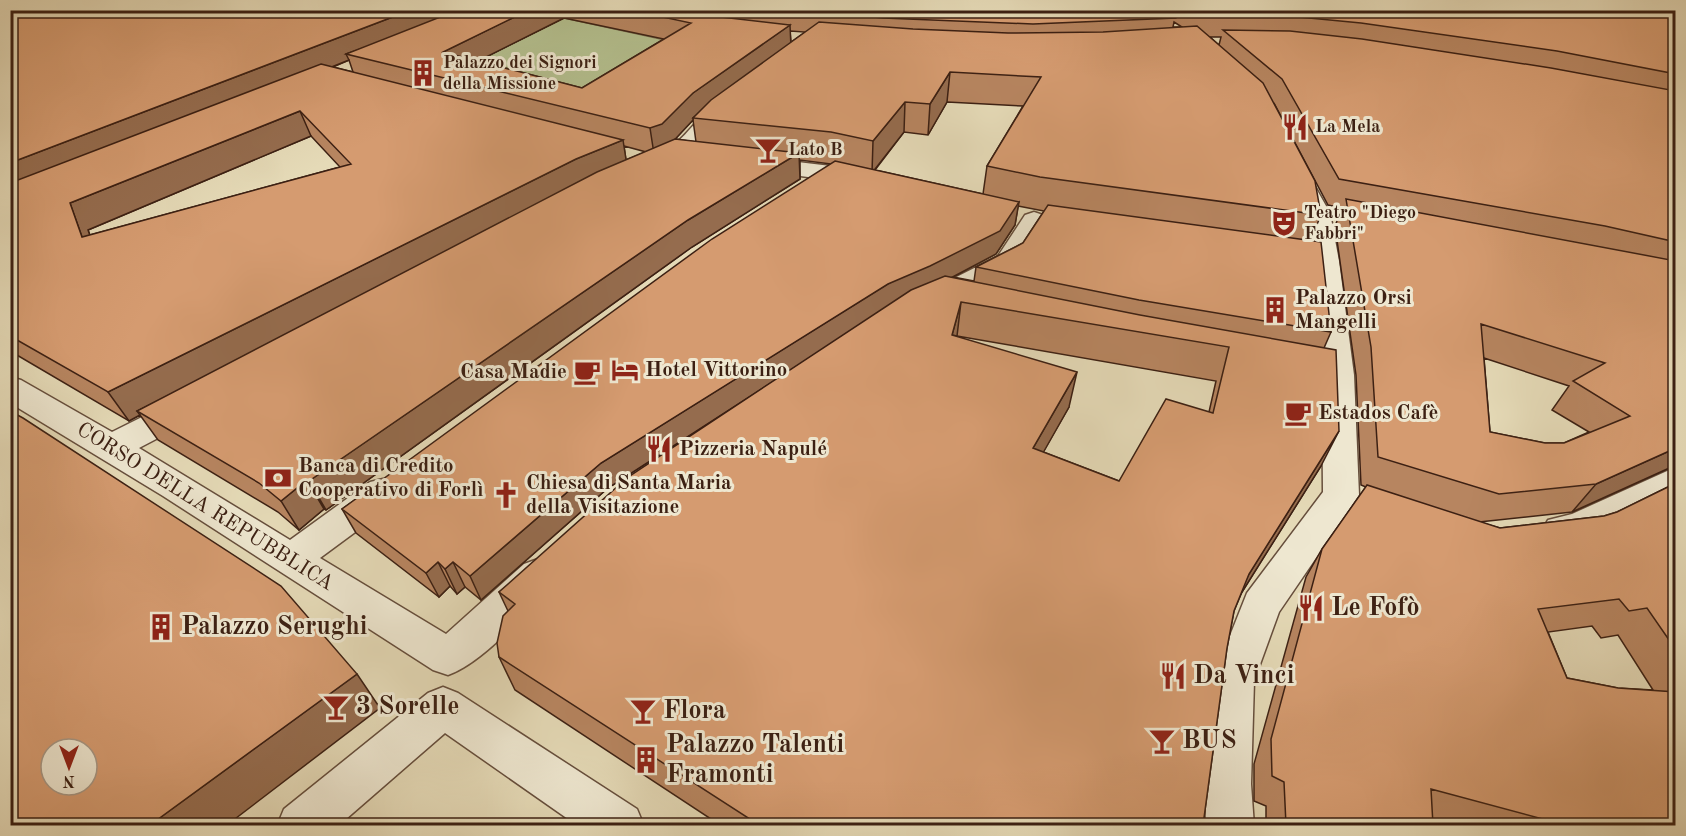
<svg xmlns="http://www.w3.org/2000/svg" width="1686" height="836" font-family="'Old Standard TT',serif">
<rect width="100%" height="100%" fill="#e5dab7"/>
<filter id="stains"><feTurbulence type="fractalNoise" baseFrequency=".00333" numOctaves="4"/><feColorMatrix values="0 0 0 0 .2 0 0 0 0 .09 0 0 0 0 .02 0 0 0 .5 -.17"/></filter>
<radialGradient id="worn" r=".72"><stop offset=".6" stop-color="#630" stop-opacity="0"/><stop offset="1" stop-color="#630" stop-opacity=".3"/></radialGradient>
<!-- green -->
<path fill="#b4c08f" stroke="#787051" stroke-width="1.5" d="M564 18 693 46 587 112 450 75Z"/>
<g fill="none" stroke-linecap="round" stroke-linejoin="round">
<defs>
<path id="minor" d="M729 100 737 101 740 106C733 115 723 120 714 128 694 145 676 179 645 171L641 166C647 157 657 157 666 151 689 137 701 107 729 100Z
M755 157 831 166 873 175 876 180 873 185 864 187 831 180 747 169 743 164 747 159Z
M1300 174 1309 176 1330 213 1339 261 1354 375 1359 495 1279 612 1254 681 1251 784 1254 826H1206L1205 784 1212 681 1247 593 1323 492 1322 375 1311 261 1304 213 1288 181 1291 176Z
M1034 212 1043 215 1047 220 1018 268 941 307 931 310 921 307 917 301 921 295 998 256 1025 215Z
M10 377 21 380 112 432 178 399 190 396 202 399 206 407 202 415 139 448 290 540 370 482 383 479 396 482 401 492 396 502 320 558 446 634 524 564 538 559 552 564 557 575 552 586C524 614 484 662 448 675L433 670 163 496 10 403Z
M1676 467V496L1591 538 1561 545 1548 540 1542 530 1548 520 1572 514Z
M443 687 458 693 637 809 644 826H578L445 733 338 826H277L284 809 428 693Z"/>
</defs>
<!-- minor casing -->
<use href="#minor" stroke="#664e3c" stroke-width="3"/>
<!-- minor -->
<use href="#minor" fill="#eee7d0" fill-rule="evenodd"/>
</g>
<!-- wall -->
<path fill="#b78560" stroke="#3c2013" stroke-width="1.5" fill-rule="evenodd" d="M10 10H1676V465L1572 512 1479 522 1500 528 1604 516 1617 512 1676 483V825H1451L1433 820V825H1266V806L1254 801V764L1306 577 1322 549 1366 487 1361 485 1356 375 1335 226 1342 208 1328 205 1274 103 1321 215 1310 241 1331 332 1324 348 1321 466 1242 592 1234 611 1227 648 1203 825H720L515 690 499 657 508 611 499 592 760 390 608 488 481 600 465 587 457 594 450 586 439 597 356 533 342 509 831 164 800 160V179L692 247 326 510 324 509 299 530 278 512 158 440 140 415 129 421 10 351ZM564 18 664 39 582 88 478 61ZM1174 22 1182 27H1173ZM790 31 805 32 791 42ZM1210 37H1221L1219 45ZM349 60 353 72 333 67ZM947 102 1023 106 987 166 983 194 875 170 904 132 928 135ZM693 120 696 142 675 139ZM311 136 340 167 90 235 88 230ZM624 146 646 152 626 160ZM1018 206 1044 211 1023 243 976 267 974 281 953 277 996 254 1015 225ZM957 336 1216 381 1209 412 1119 481 1043 452 1069 407ZM1484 358 1569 386 1552 410 1589 432 1564 443H1545L1490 432ZM1592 626 1601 638 1618 635 1653 690 1618 688 1567 678 1548 632Z"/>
<!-- shaded-wall -->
<path fill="#956c4e" stroke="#3c2013" stroke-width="1.5" d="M411 10H474L346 54 349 60 10 196V163Z
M529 10H563L564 18 450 75 443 52Z
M790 25 791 48 693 118V120L666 149 654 154 650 128 693 93Z
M950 72 947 102 928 135 930 104Z
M905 102 904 132 872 173 873 141Z
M300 111 311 136 88 230 100 264 82 237 70 203Z
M623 140 627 166 137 411 140 415 129 421 108 392 576 159Z
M799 153 800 179 692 247 326 510 309 481 688 220Z
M1019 202 1015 225 996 254 928 290 887 308 608 488 481 600 470 576 601 463Z
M961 302 957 336 952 335Z
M1077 372 1069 407 1026 483 1033 448Z
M1339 431 1321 466 1232 608 1249 574Z
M1676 448V465L1572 512 1596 484Z
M307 480 324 509 299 530 281 501Z
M438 562 450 586 439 597 426 573Z
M453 562 465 587 457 594 445 569Z
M357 674 380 708 227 825H150Z"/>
<!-- building -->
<path fill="#d59b70" stroke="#3c2013" stroke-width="1.5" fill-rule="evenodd" d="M10 10H411L10 163Z
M458 10H529L443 52 582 88 691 23 630 10H684L721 17 790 25 693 93 662 124 650 128 346 54Z
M808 10H1165L1175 18 1033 24 883 18Z
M1197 10H1651L1676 14V74L1557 51 1361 23 1257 13 1205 15Z
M819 22 913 29 1008 33 1103 32 1197 26 1263 83 1315 181 1321 215 1040 177 987 166 1041 77 950 72 930 104 905 102 873 141 831 132 693 118 711 100Z
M1223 30 1290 31 1362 39 1551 68 1676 91V242L1605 226 1339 179 1282 79Z
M321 64 623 140 576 159 108 392 10 336V183ZM300 111 351 164 82 237 70 203Z
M675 139 799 153 688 220 309 481 307 480 281 501 259 483 137 411 597 172Z
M835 161 1019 202 1000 231 930 266 888 284 601 463 470 576 453 562 445 569 438 562 426 573 342 509 712 239Z
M1346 199 1676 261V448L1596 484 1499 494 1378 457 1371 347ZM1481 324 1605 363 1573 381 1630 416 1564 443H1545L1490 432Z
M1048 205 1321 242 1331 332 1139 300 976 267 1023 243Z
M945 276 1140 315 1336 350 1339 431 1249 574 1234 611 1227 648 1203 825H759L499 657 497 643 503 616 515 604 499 592 628 477 911 290ZM961 302 1229 347 1213 413 1166 399 1119 481 1033 448 1077 372 952 335Z
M10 411 23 418 281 586 357 674 150 825H15L10 819ZM51 749H87V785H51Z
M1676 483V650L1647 608 1629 611 1619 599 1538 609 1567 678 1618 688 1676 692V825H1565L1431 789 1433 825H1286L1284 782 1272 776 1271 739 1322 549 1367 485 1500 528 1604 516 1617 512Z"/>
<!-- icons -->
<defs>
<symbol id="building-bare" viewBox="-9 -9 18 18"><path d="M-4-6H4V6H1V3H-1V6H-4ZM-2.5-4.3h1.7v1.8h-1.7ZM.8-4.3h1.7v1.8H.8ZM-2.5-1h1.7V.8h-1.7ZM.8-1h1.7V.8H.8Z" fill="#8f2418" stroke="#eee7d0" stroke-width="2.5" paint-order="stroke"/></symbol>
<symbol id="restaurant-bare" viewBox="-9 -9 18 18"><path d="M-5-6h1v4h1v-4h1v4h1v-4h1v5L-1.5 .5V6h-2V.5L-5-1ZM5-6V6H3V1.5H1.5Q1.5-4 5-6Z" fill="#8f2418" stroke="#eee7d0" stroke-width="2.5" paint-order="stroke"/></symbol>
<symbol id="bar-bare" viewBox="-9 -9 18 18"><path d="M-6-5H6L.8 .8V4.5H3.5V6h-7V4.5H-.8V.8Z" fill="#8f2418" stroke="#eee7d0" stroke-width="2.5" paint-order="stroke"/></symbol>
<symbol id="theatre-bare" viewBox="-9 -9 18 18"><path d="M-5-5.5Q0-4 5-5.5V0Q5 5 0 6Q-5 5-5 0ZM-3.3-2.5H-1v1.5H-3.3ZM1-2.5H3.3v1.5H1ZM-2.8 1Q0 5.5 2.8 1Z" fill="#8f2418" stroke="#eee7d0" stroke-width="2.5" paint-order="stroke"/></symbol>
<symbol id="hotel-bare" viewBox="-9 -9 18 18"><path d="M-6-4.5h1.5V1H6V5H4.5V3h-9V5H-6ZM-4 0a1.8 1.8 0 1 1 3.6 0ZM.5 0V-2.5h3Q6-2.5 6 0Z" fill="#8f2418" stroke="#eee7d0" stroke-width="2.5" paint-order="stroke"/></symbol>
<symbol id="cafe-bare" viewBox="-9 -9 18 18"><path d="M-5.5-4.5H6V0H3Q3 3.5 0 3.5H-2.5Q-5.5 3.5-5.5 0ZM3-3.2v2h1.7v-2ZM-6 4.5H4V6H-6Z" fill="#8f2418" stroke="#eee7d0" stroke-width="2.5" paint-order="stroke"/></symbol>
<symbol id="bank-bare" viewBox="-9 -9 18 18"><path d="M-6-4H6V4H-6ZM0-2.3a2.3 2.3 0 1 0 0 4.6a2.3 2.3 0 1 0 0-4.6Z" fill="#8f2418" stroke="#eee7d0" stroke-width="2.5" paint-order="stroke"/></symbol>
<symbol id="church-bare" viewBox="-9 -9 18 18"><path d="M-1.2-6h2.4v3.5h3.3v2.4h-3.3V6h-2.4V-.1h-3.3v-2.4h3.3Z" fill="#8f2418" stroke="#eee7d0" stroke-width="2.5" paint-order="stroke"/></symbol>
</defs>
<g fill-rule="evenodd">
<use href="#building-bare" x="404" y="54" width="38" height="38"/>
<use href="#restaurant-bare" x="1276" y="108" width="38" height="38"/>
<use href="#bar-bare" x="749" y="131" width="38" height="38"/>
<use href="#theatre-bare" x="1265" y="204" width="38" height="38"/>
<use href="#building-bare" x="1256" y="291" width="38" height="38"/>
<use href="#hotel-bare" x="606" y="351" width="38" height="38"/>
<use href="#cafe-bare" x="568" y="353" width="38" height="38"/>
<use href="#cafe-bare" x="1279" y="394" width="38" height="38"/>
<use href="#restaurant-bare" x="640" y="430" width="38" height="38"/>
<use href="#bank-bare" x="259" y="459" width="38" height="38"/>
<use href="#church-bare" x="487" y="476" width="38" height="38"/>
<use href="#restaurant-bare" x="1292" y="589" width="38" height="38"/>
<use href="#building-bare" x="142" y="608" width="38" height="38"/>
<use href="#restaurant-bare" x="1154" y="657" width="38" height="38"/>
<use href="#bar-bare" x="317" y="688" width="38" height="38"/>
<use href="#bar-bare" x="624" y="692" width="38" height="38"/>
<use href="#bar-bare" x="1143" y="722" width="38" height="38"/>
<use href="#building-bare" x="627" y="741" width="38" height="38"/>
</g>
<g text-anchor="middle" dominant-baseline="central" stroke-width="6" stroke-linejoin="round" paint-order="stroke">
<!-- far-poi labels -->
<g font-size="18" font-weight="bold" fill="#3c2013" stroke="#eee7d0" text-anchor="start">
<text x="443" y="63">Palazzo dei Signori<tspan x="443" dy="21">della Missione</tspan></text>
<text x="1315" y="127">La Mela</text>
<text x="788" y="150">Lato B</text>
<text x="1304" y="213">Teatro "Diego<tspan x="1304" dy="21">Fabbri"</tspan></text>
</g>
<!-- poi labels -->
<g font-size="21" font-weight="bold" fill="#3c2013" stroke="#eee7d0" text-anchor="start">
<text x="1295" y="298">Palazzo Orsi<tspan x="1295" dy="24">Mangelli</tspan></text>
<text x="645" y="370">Hotel Vittorino</text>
<text x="567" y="372" text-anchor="end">Casa Madie</text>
<text x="1318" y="413">Estados Cafè</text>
<text x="679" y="449">Pizzeria Napulé</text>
<text x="298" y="466">Banca di Credito<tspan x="298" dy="24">Cooperativo di Forlì</tspan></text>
<text x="526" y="483">Chiesa di Santa Maria<tspan x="526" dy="24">della Visitazione</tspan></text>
</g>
<!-- street labels -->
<g font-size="21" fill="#3c2013" stroke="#eee7d0">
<text transform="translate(205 507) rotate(32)">CORSO DELLA REPUBBLICA</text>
</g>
<!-- near-poi labels -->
<g font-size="26" font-weight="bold" fill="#3c2013" stroke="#eee7d0" text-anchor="start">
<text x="1331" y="608">Le Fofò</text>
<text x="181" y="627">Palazzo Serughi</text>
<text x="1193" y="676">Da Vinci</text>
<text x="356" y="707">3 Sorelle</text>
<text x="663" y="711">Flora</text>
<text x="1182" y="741">BUS</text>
<text x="666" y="745">Palazzo Talenti<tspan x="666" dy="30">Framonti</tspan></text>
</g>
</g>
<!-- margin -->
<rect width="1686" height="836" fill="none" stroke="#e5dab7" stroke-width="36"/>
<rect x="12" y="12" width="1662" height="812" fill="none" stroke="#3c2013" stroke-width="3"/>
<rect x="18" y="18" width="1650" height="800" fill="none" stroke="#3c2013" stroke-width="1.5"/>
<!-- north arrow -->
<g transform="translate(69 767) rotate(180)"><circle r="28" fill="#eee7d0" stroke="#a79784" stroke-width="1.5"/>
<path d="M0-4.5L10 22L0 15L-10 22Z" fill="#8f2418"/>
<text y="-9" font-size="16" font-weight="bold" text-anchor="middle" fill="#3c2013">N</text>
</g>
<rect width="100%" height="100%" filter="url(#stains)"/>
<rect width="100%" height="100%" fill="url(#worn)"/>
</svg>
